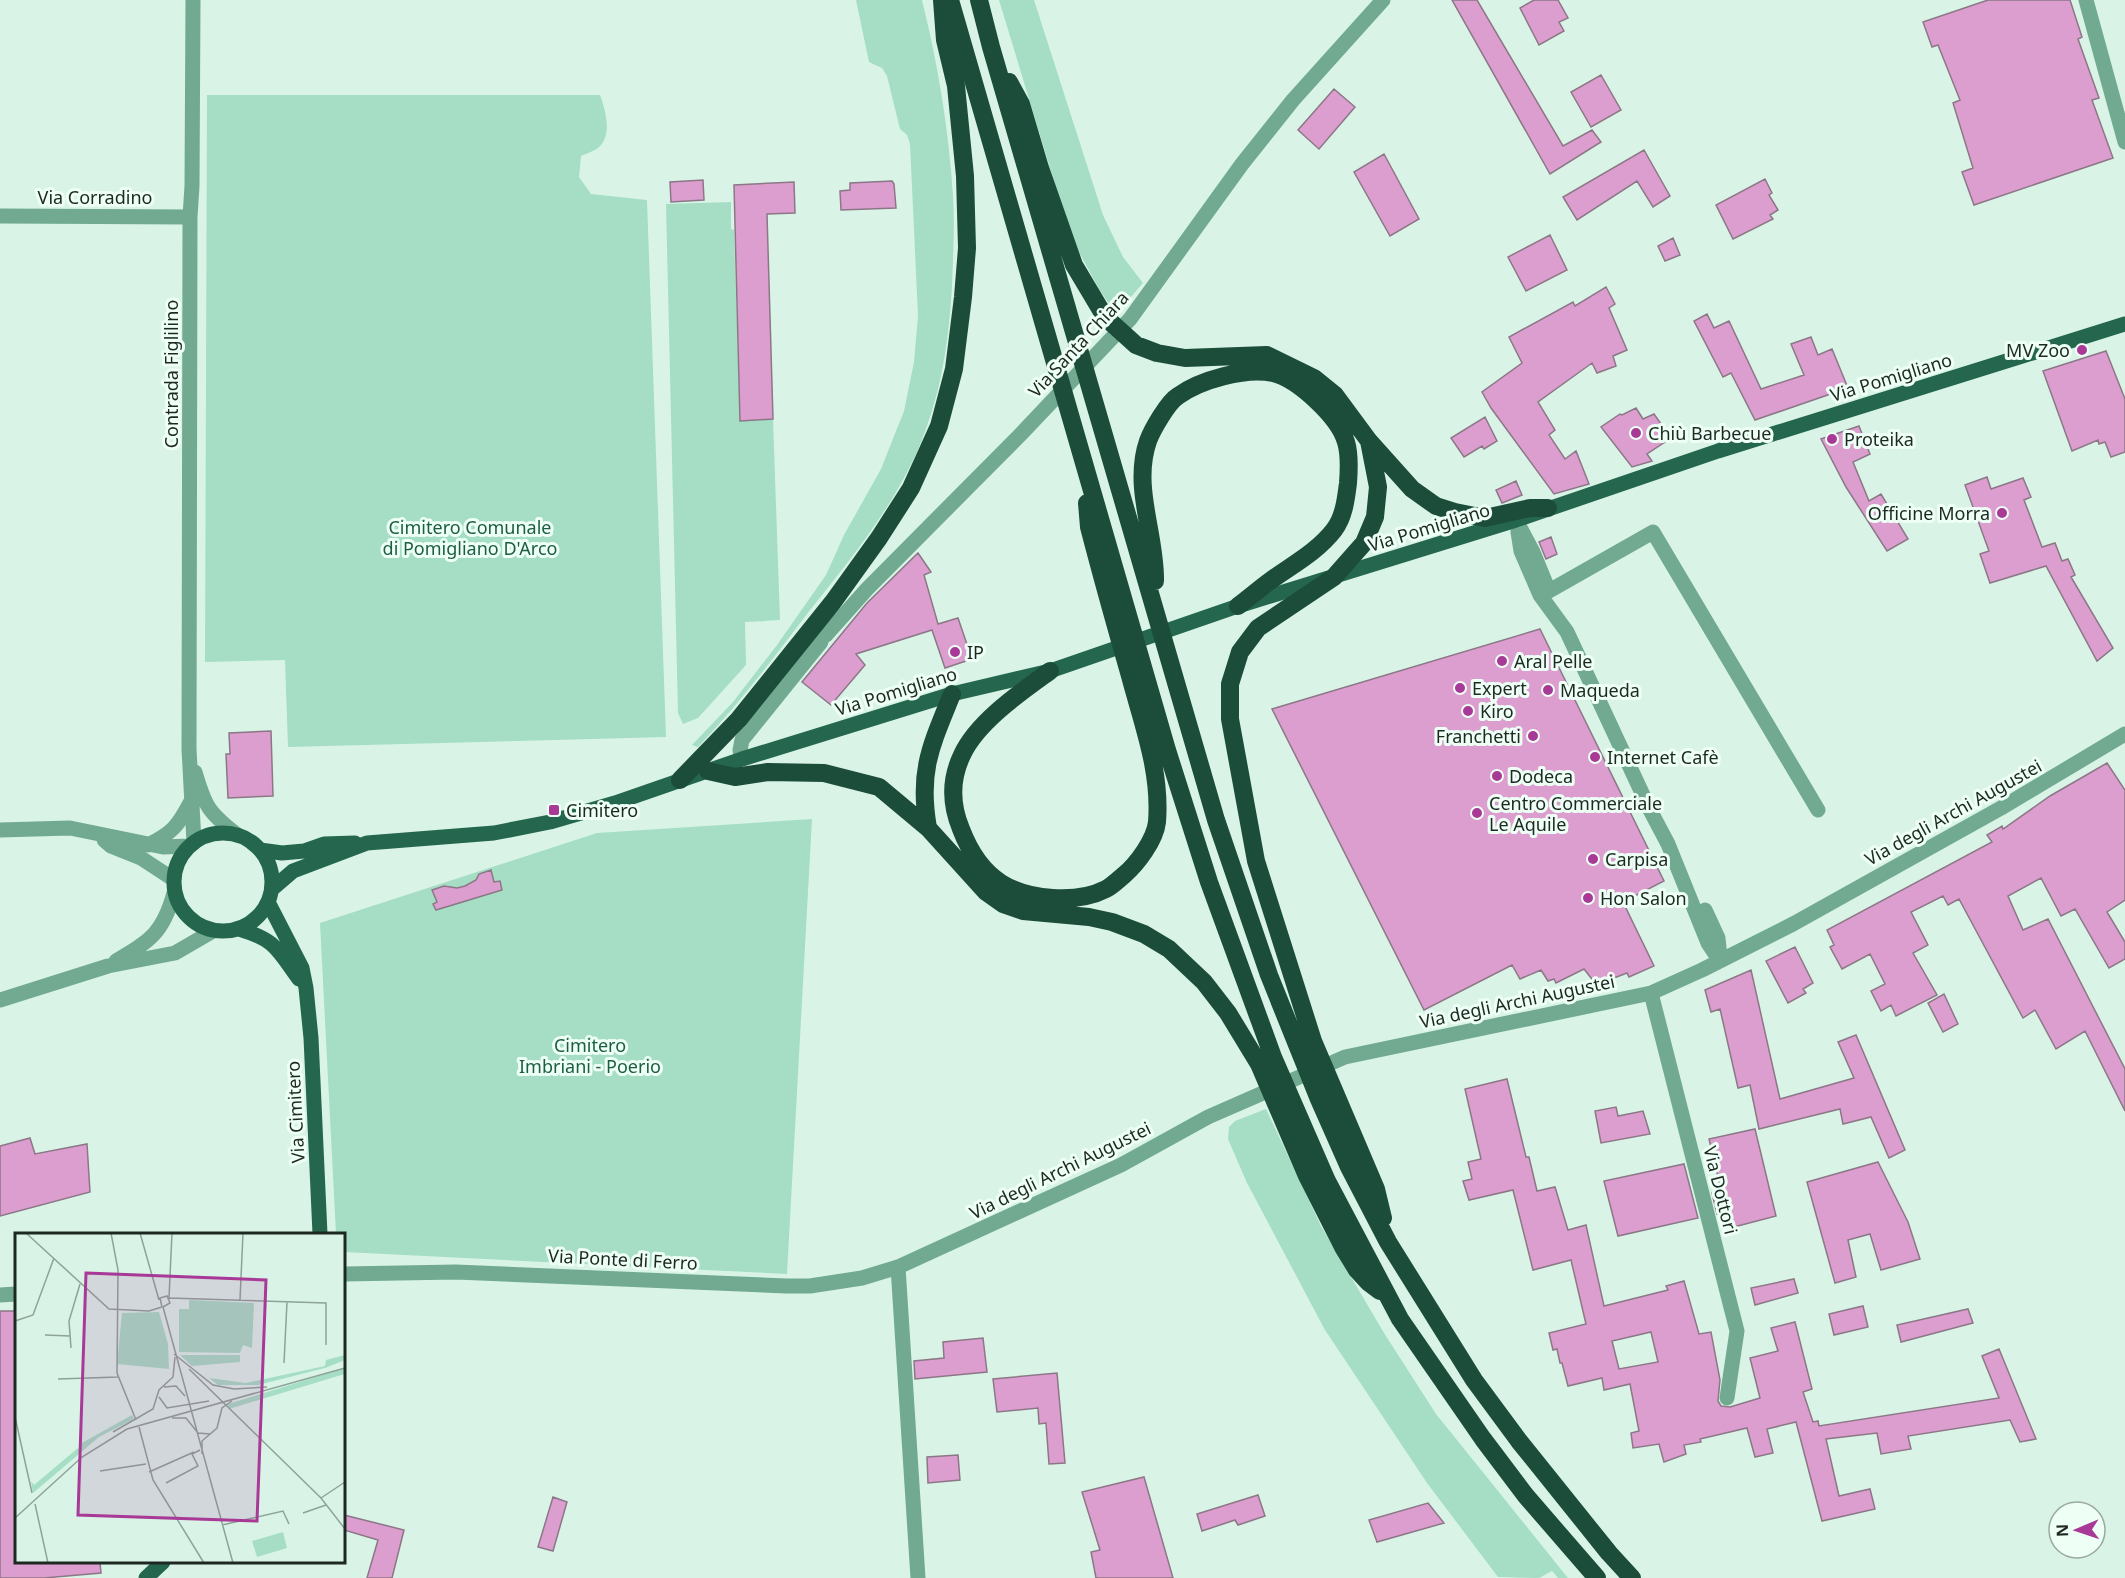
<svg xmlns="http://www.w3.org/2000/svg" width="2125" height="1578" font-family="'Noto Sans',sans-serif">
<rect width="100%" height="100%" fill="#d9f4e7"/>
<!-- green -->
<path fill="#a5dec4" d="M856 0H922C938 64 949 131 953 196 955 226 953 257 952 287 949 335 943 382 926 429 901 499 852 557 807 614 772 660 738 705 698 747L692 745 733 702 777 645 826 575 844 535 881 469 904 411 914 362 918 316 910 144 907 135 900 129 887 76 882 68 869 62Z
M999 0H1034L1103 215 1123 257 1143 283 1116 314 1099 289 1071 237Z
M207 95H600C605 109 613 134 599 147 595 151 587 153 581 156L579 177 591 194 647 200 666 737 288 747 285 660 205 662Z
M731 202V229L734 230 740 420 773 419 780 620 745 622 746 665 698 718 683 724 678 713 666 204Z
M812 819 787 1274 344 1252V1234H336L320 923 597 833Z
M1266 1109 1321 1226 1384 1333 1436 1414 1568 1578H1558L1552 1571 1539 1578 1498 1577 1427 1483 1325 1330 1247 1183 1228 1139 1229 1127 1235 1121Z"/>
<!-- building -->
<path fill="#dc9ece" stroke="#8c7787" stroke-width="1.5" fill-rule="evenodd" d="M1452 0H1477L1563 146 1592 130 1601 142 1550 174Z
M1534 0H1558L1568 18 1559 22 1564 31 1539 45 1520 8Z
M1988 0H2070L2082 37 2078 39 2099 98 2092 100 2113 158 1974 205 1962 172 1973 168 1953 103 1960 100 1938 45 1932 47 1923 22Z
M1601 75 1621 110 1591 127 1571 92Z
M1334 89 1355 107 1319 149 1298 130Z
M1644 150 1670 196 1653 207 1637 181 1577 220 1563 197Z
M1384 154 1419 219 1390 236 1354 172Z
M1765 179 1772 193 1769 195 1778 210 1770 215 1773 219 1733 239 1716 205Z
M703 180 704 200 671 202 670 182Z
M892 181 894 184 896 208 841 210 840 191 850 190V183Z
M794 182 795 213 767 214 773 419 740 421 734 185Z
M1550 235 1567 270 1526 291 1508 257Z
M1673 238 1680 255 1665 261 1658 246Z
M1606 287 1615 304 1609 308 1627 350 1613 356 1616 366 1597 373 1592 363 1538 402 1555 430 1549 435 1565 459 1576 451 1589 484 1554 494 1491 408 1482 392 1522 363 1509 337 1573 302 1575 306Z
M1707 314 1714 328 1729 321 1761 389 1804 375 1791 344 1811 337 1818 355 1832 349 1848 388 1755 420 1731 373 1723 377 1694 321Z
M2106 351 2125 399V452L2111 457 2105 442 2099 444 2098 440 2072 451 2043 371Z
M1636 408 1643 419 1654 414 1671 438 1647 454 1652 461 1632 467 1601 427 1620 414 1622 415Z
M1485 417 1497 441 1484 449 1482 446 1464 457 1451 438Z
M1859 426 1870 454 1853 462 1869 501 1881 494 1908 539 1887 551 1846 487 1821 439Z
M1987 477 1991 489 2023 478 2031 497 2024 500 2042 547 2055 543 2062 561 2068 559 2075 575 2071 577 2113 648 2097 661 2046 566 1990 583 1980 554 1989 551 1965 485Z
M1516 481 1522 495 1502 503 1496 490Z
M1551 537 1557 554 1546 559 1539 542Z
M918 553 931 572 924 575 938 624 958 618 972 659 945 668 932 630 856 654 865 665 831 705 802 682 867 603Z
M1540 629 1664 881 1623 902 1654 966 1629 977 1627 973 1614 978 1613 975 1595 983 1584 969 1556 983 1554 979 1548 981 1541 970 1520 979 1512 965 1424 1010 1272 709Z
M271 731 273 796 228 798 226 754H230L229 733Z
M2107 763 2125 790V900L2107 912 2125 942V959L2109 968 2075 909 2061 916 2041 878 2008 896 2023 930 2048 919 2125 1069V1111L2085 1031 2056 1049 2035 1010 2023 1018 1959 899 1948 905 1943 896 1911 912 1928 945 1913 953 1937 995 1896 1016 1891 1005 1881 1011 1871 991 1885 984 1870 954 1842 969 1830 947 1834 945 1827 930 1992 842 1987 835 2002 826 2003 829 2050 796Z
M491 870 494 882 500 881 502 890 436 910 433 904 437 902 432 890 444 886 457 888 465 886 476 880 479 874Z
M1795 947 1813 983 1803 989 1806 993 1788 1003 1766 961Z
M1751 970 1780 1099 1854 1078 1838 1042 1856 1035 1905 1150 1889 1158 1871 1117 1843 1124 1840 1109 1759 1129 1750 1085 1738 1088 1720 1009 1711 1012 1705 990Z
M1944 994 1958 1024 1943 1032 1928 1003Z
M1507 1079 1526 1157H1529L1537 1191 1555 1187 1568 1230 1586 1225 1604 1306 1668 1290 1666 1286 1684 1281 1699 1334 1711 1332 1720 1380 1718 1401 1721 1406 1730 1407 1760 1398 1750 1358 1778 1351 1771 1328 1795 1322 1812 1389 1803 1392 1813 1422 1818 1421 1819 1426 1999 1398 1982 1356 1999 1349 2036 1439 2020 1442 2010 1420 1908 1436 1911 1449 1881 1454 1877 1433 1826 1439 1839 1496 1870 1489 1875 1509 1822 1521 1796 1422 1767 1429 1773 1453 1755 1457 1747 1428 1700 1439 1701 1442 1684 1445 1686 1454 1664 1462 1659 1444 1633 1448 1631 1433 1639 1431 1630 1384 1604 1390 1602 1378 1568 1386 1562 1363H1560L1557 1349 1553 1350 1549 1333 1586 1324 1571 1260 1533 1270 1513 1190 1469 1200 1463 1181 1472 1179 1468 1162 1481 1159 1465 1089ZM1651 1332 1658 1362 1619 1369 1612 1341Z
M1616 1107 1618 1116 1643 1111 1650 1134 1601 1143 1595 1111Z
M1755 1129 1776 1216 1730 1228 1727 1212 1717 1214 1712 1193 1721 1190 1709 1139Z
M30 1138 35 1154 87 1144 90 1192 0 1216V1146Z
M1878 1162 1908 1222 1920 1259 1881 1270 1870 1234 1848 1240 1856 1277 1835 1283 1807 1182Z
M1684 1164 1698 1218 1618 1236 1604 1181Z
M1794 1279 1798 1293 1755 1305 1751 1288Z
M1863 1306 1868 1327 1834 1335 1829 1314Z
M1968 1309 1973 1323 1901 1342 1897 1325Z
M0 1311H16V1562H100L101 1573 44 1578H0Z
M983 1338 987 1372 915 1379 914 1361 944 1358 943 1342Z
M1057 1373 1065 1463 1049 1464 1046 1423 1039 1424 1038 1408 997 1412 993 1379Z
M958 1455 960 1480 928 1483 927 1457Z
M1144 1477 1173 1578H1096L1091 1552 1100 1550 1082 1492Z
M1258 1495 1265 1516 1238 1525 1235 1520 1202 1531 1197 1514Z
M553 1497 567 1502 553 1551 538 1547Z
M1428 1503 1444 1523 1377 1542 1369 1520Z
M344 1515 404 1530 392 1578H367L378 1540 344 1530Z"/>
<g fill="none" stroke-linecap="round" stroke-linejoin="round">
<!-- minor -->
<path stroke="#71aa90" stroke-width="15" d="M193 0 192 186 190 217 189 749 194 842
M2086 0 2125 142
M0 216 190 217
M1516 520 1533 552 1549 591 1653 532 1818 810
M1518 532 1521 551 1540 595 1567 632 1649 808 1668 844 1708 943 1720 961
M795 652 826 635 867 589 1020 435 1130 319 1242 164 1293 100 1383 0
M742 759 740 750 742 740 821 642
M195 772C205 806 208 812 236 834
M0 830 70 828 163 847 189 846
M104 840 111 846 141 858 173 879
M148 845C172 833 178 826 190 803
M1705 910 1718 938 1720 958
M116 961C150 941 163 933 174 893
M1651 993 1737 1331 1727 1398
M0 1000 108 966 175 953 213 931
M898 1267 918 1578
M344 1274 456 1272 786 1286H810L862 1278 898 1267 1121 1165 1208 1117 1345 1057 1651 993 1702 970 1793 924 2001 808 2125 734
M0 1295 16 1294"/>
<!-- major -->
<path stroke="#24674e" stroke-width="15" d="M174 882a49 49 0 1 1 98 0a49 49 0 1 1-98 0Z
M260 850 282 853 304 851 324 844 355 843
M272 889 293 871 367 843 494 833 550 822 615 803 742 759 952 694 1050 671 1238 606 1516 520 1718 451 2125 324
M268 902 302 968 306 988 311 1038 320 1234
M239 929C276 940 277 949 299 979
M146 1578 163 1562"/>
<!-- highway -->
<path stroke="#1c4d3a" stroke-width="18" d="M950 0 1167 750 1209 882 1273 1057 1327 1181 1400 1319 1483 1439 1526 1496 1597 1578
M979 0 991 47 1216 820 1269 975 1318 1097 1349 1167 1388 1242 1474 1380 1519 1441 1609 1553 1632 1578
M1009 82 1021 104 1040 168 1074 265 1105 317 1136 345 1157 353 1185 358 1267 355 1314 378 1335 395 1369 441 1412 489 1436 506 1455 512 1485 518 1530 508H1548
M1369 441 1378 487 1375 517 1364 543 1334 577 1258 628 1240 652 1230 684V719L1256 861 1313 1041 1376 1189 1383 1218
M1155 581C1156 535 1132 487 1148 441 1152 430 1168 402 1178 396 1200 380 1246 367 1273 373 1298 379 1339 417 1346 442 1350 455 1349 470 1348 483 1346 499 1344 517 1334 530 1317 552 1292 565 1270 581 1259 589 1249 598 1238 606
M1050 671C1021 692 977 722 962 755 950 780 951 805 961 829 969 850 982 871 1001 883 1028 900 1077 904 1106 889 1112 886 1118 880 1124 875 1137 864 1155 840 1157 822 1161 771 1143 725 1130 676 1116 627 1102 577 1089 527L1087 503
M708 771 735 777 768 772 824 773 879 787 928 828 986 892 1003 904 1023 911 1089 917 1112 922 1144 934 1169 949 1204 982 1228 1013 1259 1064 1307 1176 1343 1247 1357 1270 1368 1282 1380 1291
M680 780 739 719 833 602 879 538 911 488 939 426 954 369 963 297 967 248 965 176 956 86 945 40 942 0
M928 828C918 771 931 746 952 694"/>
</g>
<!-- markers -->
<g fill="#a83996" stroke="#eefff6" stroke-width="2">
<circle cx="2082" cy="350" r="6"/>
<circle cx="1636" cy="433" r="6"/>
<circle cx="1832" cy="439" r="6"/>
<circle cx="2002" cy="513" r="6"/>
<circle cx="955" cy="652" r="6"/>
<circle cx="1502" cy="661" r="6"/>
<circle cx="1460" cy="688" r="6"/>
<circle cx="1548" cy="690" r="6"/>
<circle cx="1468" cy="711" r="6"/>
<circle cx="1533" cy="736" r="6"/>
<circle cx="1595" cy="757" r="6"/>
<circle cx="1497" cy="776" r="6"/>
<rect x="548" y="804" width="12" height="12" rx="3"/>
<circle cx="1477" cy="813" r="6"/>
<circle cx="1593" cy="859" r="6"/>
<circle cx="1588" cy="898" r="6"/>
</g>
<g text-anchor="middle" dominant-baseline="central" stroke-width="6" stroke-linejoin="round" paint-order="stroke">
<!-- street labels -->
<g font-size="18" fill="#1e2823" stroke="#eefff6">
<text x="95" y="197">Via Corradino</text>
<text transform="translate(1078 344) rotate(-47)">Via Santa Chiara</text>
<text transform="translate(171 374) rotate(-90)">Contrada Figlilino</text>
<text transform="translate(1891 377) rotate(-17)">Via Pomigliano</text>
<text transform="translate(1429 527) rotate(-17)">Via Pomigliano</text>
<text transform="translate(896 691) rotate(-17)">Via Pomigliano</text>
<text transform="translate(1953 812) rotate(-29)">Via degli Archi Augustei</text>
<text transform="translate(1517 1001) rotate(-12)">Via degli Archi Augustei</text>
<text transform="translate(295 1112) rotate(-93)">Via Cimitero</text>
<text transform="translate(1060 1170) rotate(-26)">Via degli Archi Augustei</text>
<text transform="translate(1721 1190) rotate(76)">Via Dottori</text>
<text transform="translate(623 1259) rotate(3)">Via Ponte di Ferro</text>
</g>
<!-- poi labels -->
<g font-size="18" fill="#1e2823" stroke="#eefff6" text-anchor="start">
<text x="2070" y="350" text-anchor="end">MV Zoo</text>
<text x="1648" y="433">Chiù Barbecue</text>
<text x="1844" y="439">Proteika</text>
<text x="1990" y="513" text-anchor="end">Officine Morra</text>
<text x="967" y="652">IP</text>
<text x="1514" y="661">Aral Pelle</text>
<text x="1472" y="688">Expert</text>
<text x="1560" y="690">Maqueda</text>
<text x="1480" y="711">Kiro</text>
<text x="1521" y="736" text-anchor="end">Franchetti</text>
<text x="1607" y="757">Internet Cafè</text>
<text x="1509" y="776">Dodeca</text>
<text x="1489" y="803">Centro Commerciale<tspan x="1489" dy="21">Le Aquile</tspan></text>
<text x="566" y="810">Cimitero</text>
<text x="1605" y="859">Carpisa</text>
<text x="1600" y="898">Hon Salon</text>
</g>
<!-- park labels -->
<g font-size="18" fill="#1c5d45" stroke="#eefff6">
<text x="470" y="527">Cimitero Comunale<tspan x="470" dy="21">di Pomigliano D'Arco</tspan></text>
<text x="590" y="1045">Cimitero<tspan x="590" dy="21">Imbriani - Poerio</tspan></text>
</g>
</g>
<!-- overview -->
<g transform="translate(15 1233)">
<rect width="330" height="330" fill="#d9f4e7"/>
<path d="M174 67 239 70 237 115 228 112 225 120 164 119V76H174ZM144 79 153 111 154 136 102 131 107 80ZM165 122H225V129L177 133ZM330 122V127L310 135 243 152H203L194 145 231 150 310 133 311 127ZM330 135V141L323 143 214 176 213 171ZM117 182 119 186 84 204 18 260 16 248 19 252 63 215 65 217V211ZM268 299 272 315 242 324 237 308Z" fill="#a5dec4"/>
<path fill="none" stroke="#8ea299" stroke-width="1.5" d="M11 0 94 76 134 78 147 74M96 0 103 37 102 140 121 187M125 0 144 67M154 65 311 70V112M154 65 157 0M225 67 228 0M147 74 145 65 152 63 155 70 148 74M148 74 218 330M0 88 18 82 39 25M30 102 55 103M56 115 54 88 65 51M159 121 198 152 219 156 252 154M269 130 272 69M174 136 306 265 330 296M43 146 103 144M149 154 161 153 170 163M144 164 152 175 194 168M0 184 17 260M157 185H171L183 200 195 201M124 194 138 247 189 330M98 199 138 176 144 157 158 144 160 124M187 221V208L202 195 207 175 217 168M85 238 131 231M134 239 179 219M151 250 183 233 177 221 185 217M306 265 330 249M20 271 33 330M288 280 311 272M0 285 67 224 112 196 330 135M207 292 268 278 274 291"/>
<path fill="#a83996" fill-opacity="0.15" stroke="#a83996" stroke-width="3" d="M71 40 251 47 242 288 63 282Z"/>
<rect width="330" height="330" fill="none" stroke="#1e2823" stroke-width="3"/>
</g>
<!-- north arrow -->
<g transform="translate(2077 1530) rotate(268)"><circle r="28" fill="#eefff6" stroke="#9ba9a2" stroke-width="1.5"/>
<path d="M0-4.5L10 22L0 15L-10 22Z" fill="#a83996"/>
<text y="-9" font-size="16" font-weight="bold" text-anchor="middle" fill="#1e2823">N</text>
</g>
</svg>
